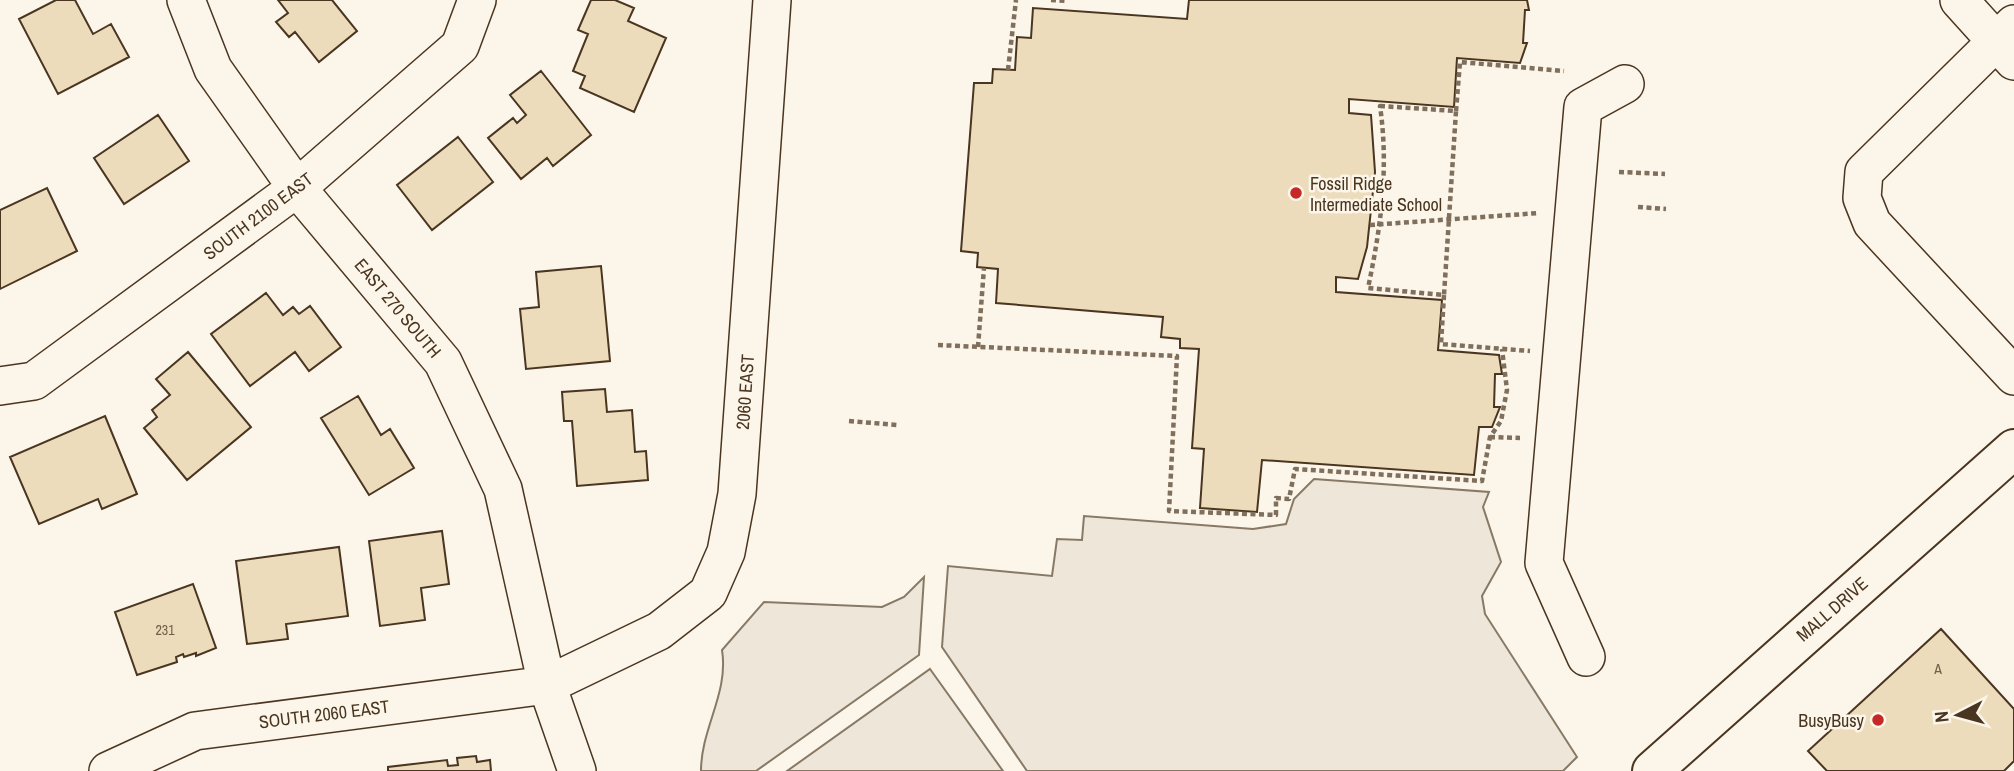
<svg xmlns="http://www.w3.org/2000/svg" width="2014" height="771" font-family="'Archivo Narrow',sans-serif">
<rect width="100%" height="100%" fill="#fbf6e9"/>
<!-- green -->
<path fill="#ede6d9" stroke="#887966" stroke-width="2" d="M1314 479 1489 492 1483 507 1501 562 1482 596 1485 614 1577 757 1563 771H1027L942 647 948 566 1052 576 1057 539 1082 540 1084 516 1253 529 1286 524 1294 499Z
M924 577 919 655 756 771H701C701 728 729 693 722 650L764 602 882 607 904 597Z
M930 669 1003 771H787Z"/>
<!-- building -->
<path fill="#ecdcbc" stroke="#4a3520" stroke-width="2" d="M56 0H75L93 34 111 24 129 57 58 94 19 19Z
M278 0H332L357 31 319 62 295 32 289 37 276 22 288 13Z
M591 0H615L634 8 628 21 666 38 634 112 580 88 585 76 573 71 588 34 578 30Z
M1189 0H1527L1529 10H1525L1523 43H1527L1520 63 1457 58 1454 107 1349 99V113L1371 115 1375 172 1367 247 1358 279 1336 277V292L1442 300 1438 350 1499 355 1502 374H1495L1494 407H1500L1492 427H1479L1474 475 1262 460 1257 512 1200 508 1204 449 1192 448 1199 349 1180 348V339L1161 337 1163 317 996 303 998 269 977 267 978 253 961 251 974 83H992L993 69 1015 70 1017 37 1031 38 1033 8 1187 19Z
M541 71 591 135 553 166 547 158 521 179 488 138 513 118 517 123 526 115 510 95Z
M158 115 189 161 124 204 94 158Z
M458 137 493 182 432 230 397 185Z
M47 188 77 251 0 289V210Z
M601 266 610 361 526 369 520 309 539 307 536 272Z
M266 293 283 315 293 307 299 314 310 306 341 347 309 371 295 352 250 386 211 334Z
M188 352 251 427 187 480 144 428 157 417 152 410 170 395 156 379Z
M605 389 607 412 632 410 635 452 646 451 648 480 577 486 572 421H564L562 392Z
M358 396 381 435 390 429 414 468 369 495 321 418Z
M105 416 137 494 102 509 98 499 39 524 10 457Z
M442 531 449 584 421 588 425 620 380 626 369 541Z
M339 547 348 616 286 624 288 639 247 644 236 561Z
M193 584 216 648 196 656V653L184 657 183 654 176 657 177 662 137 675 115 612Z
M1941 629 2014 709V761L2004 771H1827L1808 751Z
M476 756 477 762 490 760 491 771H388V767L447 760 448 766 458 765 457 758Z"/>
<g fill="none" stroke-linecap="round" stroke-linejoin="round">
<defs>
<path id="minor" d="M186 0 213 69 297 188 443 362 503 489 547 685 577 771
M1959 0 2014 61
M2014 24 1864 172 1862 198 1872 223 2014 376
M0 386 34 381 297 188 460 46 477 0
M1586 657 1544 563 1583 107 1625 84
M108 771 195 731 547 685 659 631 708 593 726 552 737 494 772 0"/>
<path id="major" d="M1652 771 2014 449"/>
</defs>
<!-- minor casing -->
<use href="#minor" stroke="#4a3520" stroke-width="40"/>
<!-- major casing -->
<use href="#major" stroke="#4a3520" stroke-width="42"/>
<!-- path -->
<path stroke="#7f6f5c" stroke-width="4.5" stroke-dasharray="5 3.5" stroke-linecap="butt" d="M1051 0 1068 1
M1008 70 1016 0
M1380 106 1456 111 1444 295 1368 288C1381 227 1389 168 1380 106Z
M1456 111 1460 62 1564 71
M1619 172 1665 174
M1638 207 1666 209
M1370 225 1539 213
M1444 295 1441 344 1530 351
M938 345 1177 356 1169 511 1276 515V498L1289 499 1295 469 1482 481 1490 437 1501 421 1507 390 1502 349
M978 347 984 268
M849 421 897 425
M1490 437 1520 438"/>
<!-- minor -->
<use href="#minor" stroke="#fbf6e9" stroke-width="37"/>
<!-- major -->
<use href="#major" stroke="#fbf6e9" stroke-width="38"/>
</g>
<!-- markers -->
<g fill="#c62828" stroke="#fbf6e9" stroke-width="2.5">
<circle cx="1296" cy="193" r="7"/>
<circle cx="1878" cy="720" r="7"/>
</g>
<g text-anchor="middle" dominant-baseline="central" stroke-width="5" stroke-linejoin="round" paint-order="stroke">
<!-- number labels -->
<g font-size="14" fill="#725f47">
<text x="165" y="630">231</text>
<text x="1938" y="669">A</text>
</g>
<!-- poi labels -->
<g font-size="18" fill="#4a3520" stroke="#fbf6e9" text-anchor="start">
<text x="1310" y="183">Fossil Ridge<tspan x="1310" dy="21">Intermediate School</tspan></text>
<text x="1864" y="720" text-anchor="end">BusyBusy</text>
</g>
<!-- street labels -->
<g font-size="18" fill="#4a3520" stroke="#fbf6e9">
<text transform="translate(258 216) rotate(-37)">SOUTH 2100 EAST</text>
<text transform="translate(398 308) rotate(50)">EAST 270 SOUTH</text>
<text transform="translate(745 392) rotate(-86)">2060 EAST</text>
<text transform="translate(1832 609) rotate(-41)">MALL DRIVE</text>
<text transform="translate(324 714) rotate(-7)">SOUTH 2060 EAST</text>
</g>
</g>
<!-- north arrow -->
<g transform="translate(1958 715) rotate(264)" stroke="#fbf6e9" stroke-width="5" paint-order="stroke">
<path d="M0-5L12 26L0 18L-12 26Z" fill="#4a3520"/>
<text y="-10" font-size="19" font-weight="bold" text-anchor="middle" fill="#4a3520">N</text>
</g>
</svg>
